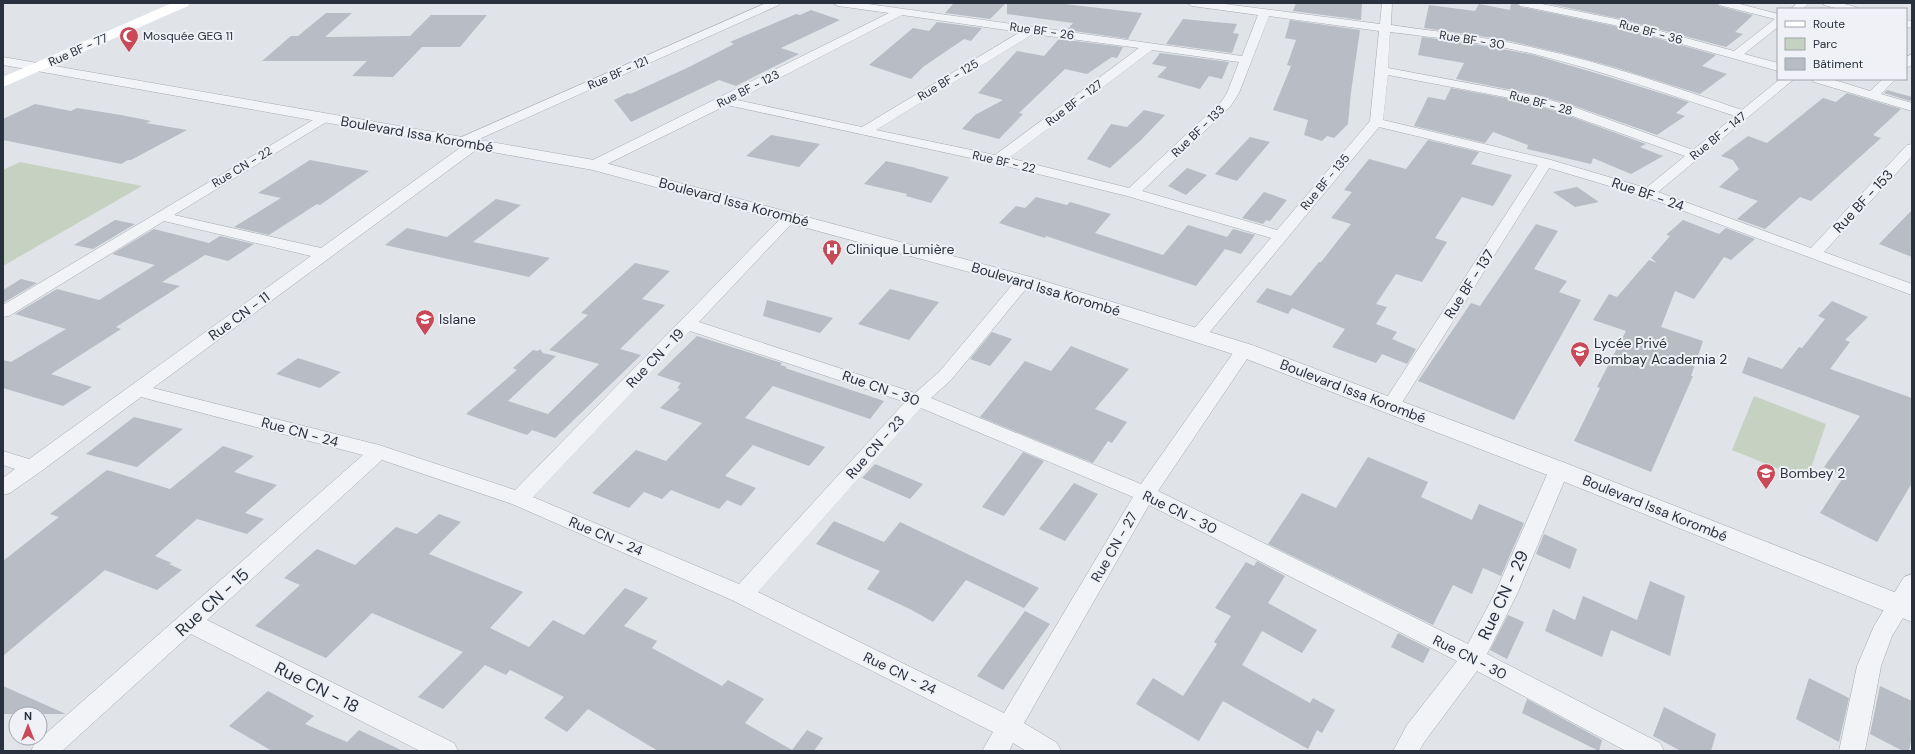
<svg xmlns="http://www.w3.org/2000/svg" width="1915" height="754" font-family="'DM Sans',sans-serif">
<rect width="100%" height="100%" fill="#e0e3e8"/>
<!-- green -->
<path fill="#c5d2c1" d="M20 162 142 186 3 266V170Z
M1754 396 1826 424 1807 480 1732 450Z"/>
<!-- building -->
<path fill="#b7bcc5" d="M954 3H1006L990 19 945 13Z
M1007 3H1056L1142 13 1128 39 1067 30 1073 23 1007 14Z
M1296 3H1362L1361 20 1293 11Z
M1511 3H1515L1521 7 1614 26 1716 55 1702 66 1727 74 1700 94 1614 67 1562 53 1500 39 1424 28 1429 5 1475 11 1479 4 1510 10Z
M1545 3H1717L1719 6 1753 15 1735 32 1743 34 1726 47 1616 18Z
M811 10 840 20 781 48 799 54 736 86 719 80 631 122 614 100 628 93 630 94 687 68 734 44 730 42 796 14 800 15Z
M326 13H352L325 37 410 36 431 15H487L460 47H422L393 77 352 76 367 61H262L291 36H298Z
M1183 19 1237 24 1233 33 1239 34 1232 53 1166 44Z
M1290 20 1360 30 1351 92 1348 124 1334 138 1327 136 1322 141 1304 135 1308 120 1273 110 1291 66 1287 65 1296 40 1285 38Z
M937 22 982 28 971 41 964 39 923 67 911 79 869 65 913 28 929 31Z
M1422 37 1480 45 1534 55 1609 77 1689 102 1676 113 1685 116 1657 135 1572 105 1532 94 1456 79 1464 63 1418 55Z
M1059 39 1123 47 1117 58 1112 57 1087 74 1065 69 1019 113 1023 114 999 139 962 129 975 115 1003 100 978 93 1017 51 1044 56Z
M1160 53 1229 62 1222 79 1209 76 1200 89 1157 77 1167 67 1152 64Z
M1451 88 1526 102 1561 113 1646 144 1640 147 1663 156 1631 174 1593 158 1591 164 1527 149 1528 145 1493 132 1485 143 1414 126 1428 97 1445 100Z
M1887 90 1912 97V99L1910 101 1884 93Z
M1847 93 1901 109 1873 135 1881 138 1811 201 1800 197 1765 229 1737 219 1758 201 1719 187 1739 169 1733 160 1721 156 1748 136 1767 143 1823 98 1836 102Z
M35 104 71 111 77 108 121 115 151 121 146 123 187 130 131 160H128L121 164 3 140V119Z
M1144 110 1165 115 1141 140 1110 168 1087 159 1111 124 1127 127Z
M771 135 793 139 820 144 799 167 746 156Z
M1250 137 1270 142 1237 181 1215 174Z
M1428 140 1479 152 1471 164 1512 175 1493 206 1462 197 1435 238 1447 242 1422 282 1396 274 1376 304 1387 307 1376 324 1397 332 1392 339 1416 349 1407 364 1382 354 1376 363 1332 347 1345 329 1292 308 1288 314 1256 302 1267 288 1291 296 1319 262H1321L1351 224 1331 218 1352 192 1344 190 1369 159 1406 169Z
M310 160 369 171 320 205 317 204 269 235 234 227 281 198 258 193Z
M886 161 916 168H915L949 177 931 203 906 196 907 194 864 184Z
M1187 168 1207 175 1186 195 1168 186Z
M1577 187 1599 202 1575 207 1553 192Z
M1264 192 1287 200 1270 221 1266 220 1263 224 1242 218Z
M1036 197 1067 205 1070 202 1111 214 1095 233 1163 255 1188 225 1227 237 1233 229 1255 235 1241 254 1225 249 1196 286 1046 236 1045 238 999 223 1016 206 1025 208Z
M496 199 521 205 473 242 550 258 529 277 385 245 407 228 447 237Z
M1912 210V257L1879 244Z
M115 220 135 224 93 249 74 245Z
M1683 220 1719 234 1726 228 1755 239 1731 260 1724 257 1694 299 1675 291 1661 327 1703 341 1691 376H1693L1651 472 1574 441 1600 388 1597 387 1626 331 1593 320 1609 294 1617 297 1649 260 1657 263 1651 258 1670 236 1666 235Z
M1536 224 1558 231 1534 269 1567 281 1559 292 1581 300 1514 420 1418 381 1471 303 1480 306Z
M154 229 209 243 220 236 254 244 228 261 205 255 162 282 180 286 116 327 121 329 51 374 92 387 63 406 3 388V360L11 362 66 329 15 314 57 289 99 300 155 265 112 254Z
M635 263 670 271 642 299 665 305 620 349 641 355 555 438 532 430 527 435 466 414 517 370 513 368 533 350 538 351 540 349 543 353 556 356 508 401 548 414 599 364 549 350 588 315 581 313Z
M21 279 37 283 3 303V290Z
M890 289 939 302 909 340 858 324Z
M767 300 833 318 820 333 763 316Z
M1832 301 1868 317 1845 340 1850 342 1830 369 1912 398V483L1877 542 1820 513 1844 476 1824 467 1860 416 1742 373 1748 357 1782 369 1799 347 1802 348 1825 319 1818 316Z
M992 332 1012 339 990 366 970 359Z
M697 336 782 363 780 365 787 367 785 368 884 401 870 419 773 386 745 418 825 447 809 466 753 445 725 476 756 488 741 506 727 500 719 509 671 490 662 499 644 492 629 508 592 493 636 450 666 461 702 423 660 408 680 389 677 388 681 383 657 375Z
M1071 346 1129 369 1095 409 1127 422 1112 443 1108 441 1093 463 980 417 1025 361 1051 371Z
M298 358 341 372 320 388 276 374Z
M134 417 183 429 137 467 86 454Z
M223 446 254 456 234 472 277 485 245 513 264 519 247 534 197 519 155 556 172 563 169 564 182 570 157 590 105 570 3 656V561L59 517 50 514 107 470 170 489Z
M1023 452 1044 461 1004 516 982 507Z
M1368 457 1428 482 1421 497 1472 520 1479 504 1524 523 1501 576 1483 568 1472 594 1453 585 1433 625 1268 544 1302 493 1336 508Z
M875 464 923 484 910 499 862 478Z
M1074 483 1098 494 1065 541 1039 529Z
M439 514 461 522 429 554 523 592 490 628 529 647 553 620 584 635 625 588 648 598 624 626 657 641 652 648 722 686 728 680 764 699 745 723 792 750 807 730 823 738 814 751H658L588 709 567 732 544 718 564 697 510 670 506 675 485 665 443 709 418 697 463 652 372 613 326 658 255 626 300 585 284 578 317 549 355 565 396 527 417 534Z
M834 521 884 542 900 522 1039 588 1024 608 966 580 933 622 910 609 867 589 880 571 816 544Z
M1544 534 1577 549 1570 569 1536 554Z
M1257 561 1285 576 1268 603 1317 630 1302 653 1262 631 1242 665 1310 703 1313 698 1335 710 1322 733 1317 730 1308 749 1223 701 1199 741 1136 704 1153 678 1183 696 1217 644 1214 642 1231 616 1215 608 1246 562 1254 566Z
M1650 581 1685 596 1670 656 1611 630 1602 657 1545 631 1553 609 1575 620 1583 596 1637 620Z
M1025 611 1050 624 1003 690 977 676Z
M1508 615 1524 622 1507 659 1490 650Z
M1398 633 1430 649 1423 663 1391 647Z
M1809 678 1849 698 1839 742 1796 719Z
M3 686 66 714H3Z
M1880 686 1912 701V736L1909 751H1903L1870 734Z
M268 691 314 716 305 724 347 742 359 730 403 751H272L229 726Z
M1527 699 1602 740 1599 751 1522 713Z
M1664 707 1716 734 1711 751H1681L1653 736Z"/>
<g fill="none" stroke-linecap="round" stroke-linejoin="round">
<defs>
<path id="minor" d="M766 3H780L779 5 477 140 482 144 480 147 153 388 379 445 515 490 785 214H795L797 217 795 220 699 322 915 393 939 372 1018 278 1024 276 1030 278 1032 281 1030 284 951 380 931 398 1141 484 1238 346 1244 344 1250 346 1253 350 1158 491 1468 644 1496 591 1549 470 1552 465 1559 463 1566 465 1569 470 1518 592 1487 654 1660 743 1664 751H1626L1477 671 1425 741 1419 751H1393L1407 725 1457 661 1149 505 1024 723 1057 743 1061 751H1026L1013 743 1009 751H982L993 732 734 601 512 504 382 460 207 620 454 743 458 751H420L191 634 62 751H31L35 743 363 455 141 397 40 472 10 493 3 495V478L15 469 3 465V451L29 459 311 256 164 221 9 316 3 317V305L323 114 328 115 329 118 328 121 174 215 321 248 464 145H457L455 142 457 139ZM690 331 905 402 739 584 533 497ZM921 408 1133 497 1004 713 758 592Z
M833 3H861L1242 56 1258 15 1192 6 1187 3H1217L1380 24 1382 3H1392L1391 25C1439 32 1488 37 1535 48 1606 63 1674 87 1742 110L1780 79H1794L1658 192 1811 248 1907 145 1912 144V156L1824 252 1912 284V295L1643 196 1549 168 1398 409 1391 411 1384 409 1382 405 1538 165 1379 127 1204 339 1198 340 1192 339 1189 335 1192 331 1271 238 1127 196 998 164 727 105 599 168H589L587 165 589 162 889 13 838 6ZM902 15 1020 32 862 127 737 100ZM1269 16 1379 31 1370 121 1277 230 1142 191 1230 107 1239 93ZM1390 32C1439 38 1487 43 1534 54 1602 71 1668 94 1735 116L1693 150 1571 106 1532 95 1388 68ZM1033 34 1139 48 995 155 876 130ZM1152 50 1239 62 1227 93 1221 102 1129 188 1009 158ZM1388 75 1526 101 1561 112 1685 156 1646 188 1551 160 1383 120Z
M1516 3H1537L1616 19 1734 51 1775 19 1719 5 1718 3H1736L1778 14V27L1744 54 1778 63V71L1614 25 1521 6Z
M1797 3H1809L1803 9H1791Z
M1823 3H1841L1856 7 1857 9H1839L1824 5Z
M1906 20 1912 21V28L1906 27Z
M1912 54V65L1906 68V57Z
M1812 79H1831L1870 91 1883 79H1896L1881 94 1912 103V111L1814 82Z
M1912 574V603L1892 636 1881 666 1865 751H1839L1857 666 1874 626 1904 577Z"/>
<path id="tertiary" d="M3 57 594 160 1031 277 1252 345 1568 464 1912 599V622L1550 476 1236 355 1017 285 593 170 3 65Z"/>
</defs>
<!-- minor casing -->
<use href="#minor" stroke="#a5aab2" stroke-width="1"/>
<!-- tertiary casing -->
<use href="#tertiary" stroke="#a5aab2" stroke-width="1"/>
<!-- minor -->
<use href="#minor" fill="#f2f3f6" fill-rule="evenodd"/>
<!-- tertiary -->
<use href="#tertiary" fill="#f2f3f6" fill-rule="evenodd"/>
<!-- secondary -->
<path fill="#fff" fill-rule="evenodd" d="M172 3H190L188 6 3 87V77Z"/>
</g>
<!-- icons -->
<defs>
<symbol id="mosque-pin" viewBox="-11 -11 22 30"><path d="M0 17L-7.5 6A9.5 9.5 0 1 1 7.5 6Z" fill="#c84a58" stroke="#eff1f6"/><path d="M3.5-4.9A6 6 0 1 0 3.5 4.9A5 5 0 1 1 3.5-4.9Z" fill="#fff"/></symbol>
<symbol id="hospital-pin" viewBox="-11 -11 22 30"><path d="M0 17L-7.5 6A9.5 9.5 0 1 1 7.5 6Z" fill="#c84a58" stroke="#eff1f6"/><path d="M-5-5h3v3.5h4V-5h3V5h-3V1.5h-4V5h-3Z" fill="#fff"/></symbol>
<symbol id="school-pin" viewBox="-11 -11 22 30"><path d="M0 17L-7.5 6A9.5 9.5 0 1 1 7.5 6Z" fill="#c84a58" stroke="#eff1f6"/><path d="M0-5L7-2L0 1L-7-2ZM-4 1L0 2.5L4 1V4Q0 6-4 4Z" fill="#fff"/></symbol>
</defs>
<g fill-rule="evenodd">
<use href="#mosque-pin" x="118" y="25" width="22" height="30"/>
<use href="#hospital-pin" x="821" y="238" width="22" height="30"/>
<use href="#school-pin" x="414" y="308" width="22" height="30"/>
<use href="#school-pin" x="1569" y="340" width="22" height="30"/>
<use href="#school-pin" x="1755" y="462" width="22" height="30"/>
</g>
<g text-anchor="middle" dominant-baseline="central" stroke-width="4" stroke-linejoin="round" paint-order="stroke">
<!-- far-street labels -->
<g font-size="12" fill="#29303e" stroke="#eff1f6">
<text transform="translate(1042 31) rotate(8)">Rue BF - 26</text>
<text transform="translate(1651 32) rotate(15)">Rue BF - 36</text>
<text transform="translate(1472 40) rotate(9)">Rue BF - 30</text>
<text transform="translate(78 50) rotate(-24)">Rue BF - 77</text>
<text transform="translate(618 73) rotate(-24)">Rue BF - 121</text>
<text transform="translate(948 80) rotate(-31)">Rue BF - 125</text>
<text transform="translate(748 89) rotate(-27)">Rue BF - 123</text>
<text transform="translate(1074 103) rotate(-37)">Rue BF - 127</text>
<text transform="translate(1541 103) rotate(15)">Rue BF - 28</text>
<text transform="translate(1198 131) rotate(-44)">Rue BF - 133</text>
<text transform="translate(1718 136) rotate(-39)">Rue BF - 147</text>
<text transform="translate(1004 162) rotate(13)">Rue BF - 22</text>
<text transform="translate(242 167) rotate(-31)">Rue CN - 22</text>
<text transform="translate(1325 182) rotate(-50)">Rue BF - 135</text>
</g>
<!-- far-poi labels -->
<g font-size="12" fill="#29303e" stroke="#eff1f6" text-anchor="start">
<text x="143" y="36">Mosquée GEG 11</text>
</g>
<!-- street labels -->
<g font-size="14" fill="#29303e" stroke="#eff1f6">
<text transform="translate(417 134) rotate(10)">Boulevard Issa Korombé</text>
<text transform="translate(1648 194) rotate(19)">Rue BF - 24</text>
<text transform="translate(1863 201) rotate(-47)">Rue BF - 153</text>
<text transform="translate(734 202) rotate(15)">Boulevard Issa Korombé</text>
<text transform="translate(1469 284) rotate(-57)">Rue BF - 137</text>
<text transform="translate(1046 289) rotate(17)">Boulevard Issa Korombé</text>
<text transform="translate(239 316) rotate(-36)">Rue CN - 11</text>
<text transform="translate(655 358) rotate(-46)">Rue CN - 19</text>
<text transform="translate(881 388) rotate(19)">Rue CN - 30</text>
<text transform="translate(1353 391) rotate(21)">Boulevard Issa Korombé</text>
<text transform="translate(300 432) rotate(15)">Rue CN - 24</text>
<text transform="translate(875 447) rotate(-48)">Rue CN - 23</text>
<text transform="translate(1655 508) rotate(22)">Boulevard Issa Korombé</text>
<text transform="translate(1180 512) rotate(26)">Rue CN - 30</text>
<text transform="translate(606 536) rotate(23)">Rue CN - 24</text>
<text transform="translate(1114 547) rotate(-60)">Rue CN - 27</text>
<text transform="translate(1470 657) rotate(27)">Rue CN - 30</text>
<text transform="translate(900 673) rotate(26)">Rue CN - 24</text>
</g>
<!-- poi labels -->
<g font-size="14" fill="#29303e" stroke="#eff1f6" text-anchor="start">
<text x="846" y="249">Clinique Lumière</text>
<text x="439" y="319">Islane</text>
<text x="1594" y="343">Lycée Privé<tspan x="1594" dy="16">Bombay Academia 2</tspan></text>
<text x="1780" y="473">Bombey 2</text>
</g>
<!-- near-street labels -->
<g font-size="17" fill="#29303e" stroke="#eff1f6">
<text transform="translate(1503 595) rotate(-65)">Rue CN - 29</text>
<text transform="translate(212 602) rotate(-42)">Rue CN - 15</text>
<text transform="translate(317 687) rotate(27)">Rue CN - 18</text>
</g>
</g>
<!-- border -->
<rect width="1915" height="754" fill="none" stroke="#29303e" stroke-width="8"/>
<!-- legend -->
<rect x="1777" y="8" width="130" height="72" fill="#eff1f6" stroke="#a0a4ac"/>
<rect x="1785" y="21" width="20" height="6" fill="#ffffff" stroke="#a0a4ac"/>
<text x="1813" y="28" font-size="12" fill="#29303e">Route</text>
<rect x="1785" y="38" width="20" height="12" fill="#c5d2c1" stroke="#a0a4ac"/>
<text x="1813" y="48" font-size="12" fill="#29303e">Parc</text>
<rect x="1785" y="58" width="20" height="12" fill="#b7bcc5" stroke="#a0a4ac"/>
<text x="1813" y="68" font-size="12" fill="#29303e">Bâtiment</text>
<!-- north arrow -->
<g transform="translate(28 726)"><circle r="19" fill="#eff1f6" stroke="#a0a4ac"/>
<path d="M0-3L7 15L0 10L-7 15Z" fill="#c84a58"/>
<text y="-6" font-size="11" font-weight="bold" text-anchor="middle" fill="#29303e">N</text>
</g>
</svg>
